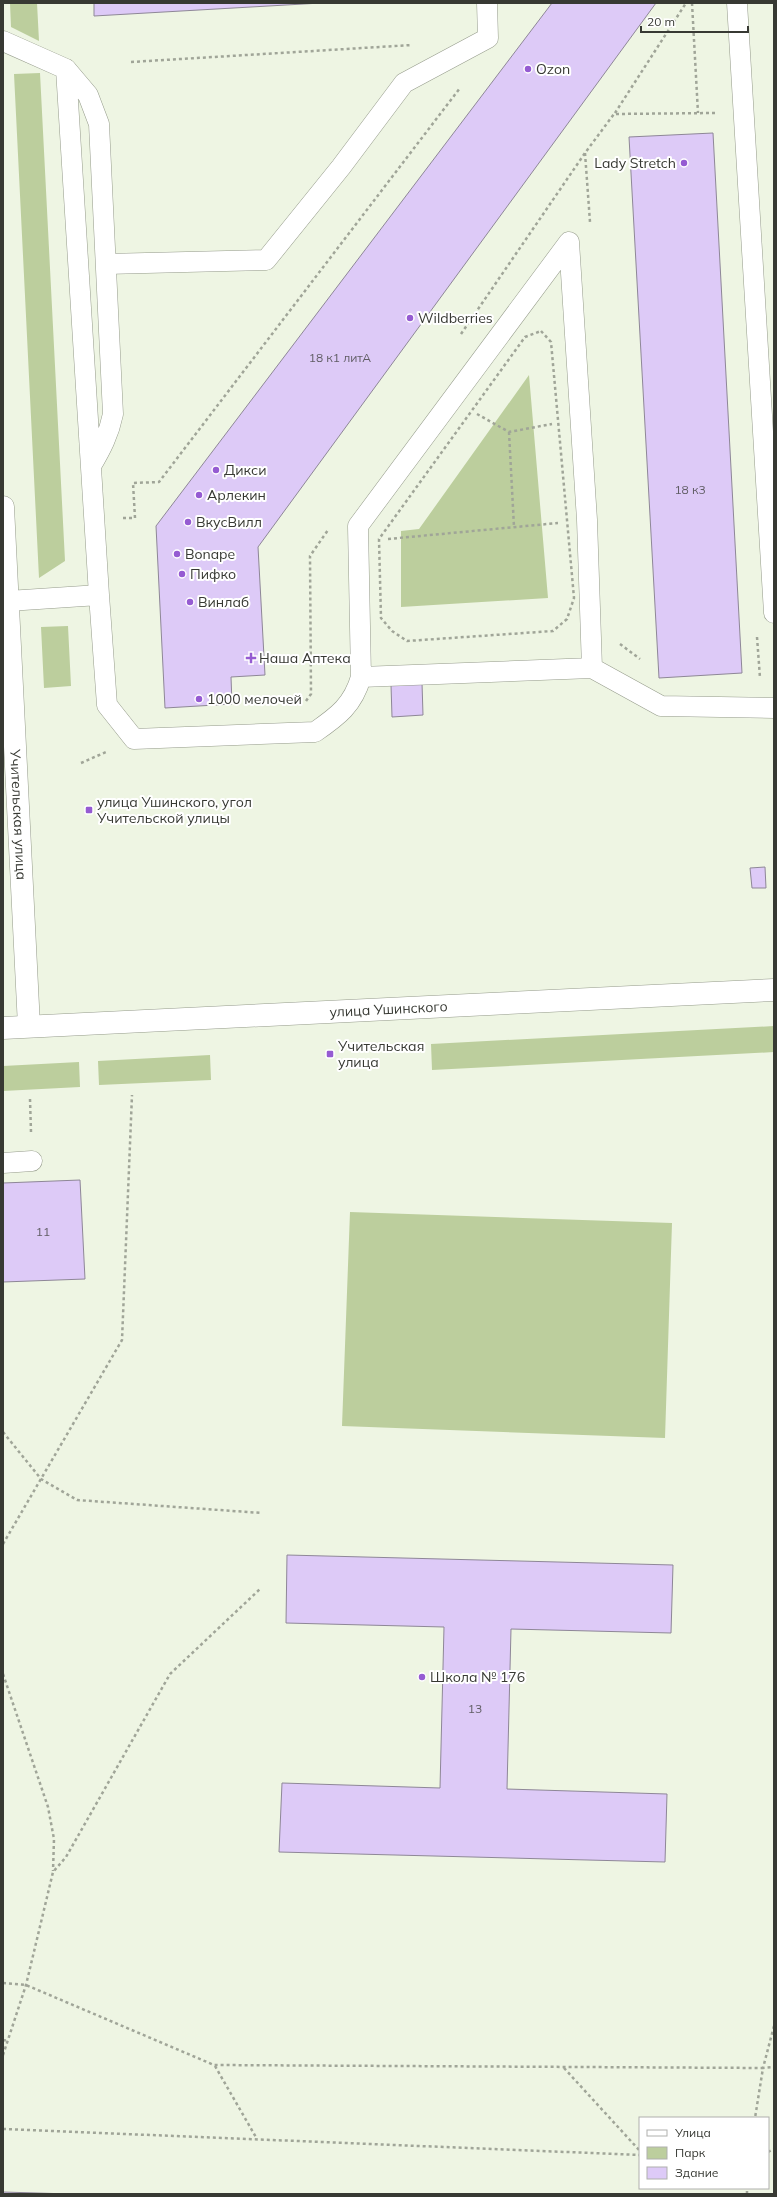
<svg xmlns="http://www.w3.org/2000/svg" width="777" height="2197" font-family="Mulish,sans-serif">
<rect width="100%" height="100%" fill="#eef5e3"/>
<!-- green -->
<path fill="#bcce9d" d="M10 3H37L39 41 11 27Z
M40 73 65 561 39 578 14 74Z
M529 375 548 598 401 607V531L419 529Z
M68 626 71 686 44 688 41 627Z
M774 1026V1052L432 1070 431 1044Z
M210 1055 211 1080 99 1085 98 1061Z
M79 1062 80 1087 3 1091V1066Z
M350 1212 672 1223 665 1438 342 1426Z"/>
<!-- building -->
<path fill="#ddcaf7" stroke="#8e8797" d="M94 3H321L94 16Z
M552 3H656L258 547 265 675 231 677 232 704 165 708 156 526Z
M713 133 742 673 659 678 629 137Z
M422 683 423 715 392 717 391 685Z
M765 867 766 888H752L750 868Z
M80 1180 85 1279 3 1282V1183Z
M287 1555 673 1565 671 1633 511 1629 507 1789 667 1794 665 1862 279 1852 282 1783 440 1788 444 1627 286 1623Z
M3 2192 70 2194H3Z"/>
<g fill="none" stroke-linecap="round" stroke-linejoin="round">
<defs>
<path id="lane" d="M737 3 774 613
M3 41 66 69 99 595
M66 69 88 95 99 124 113 414C109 434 101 449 91 466
M106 264 266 260 341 167 404 83 488 38 487 3
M8 601 99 595 107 705 134 739 315 732C338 716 353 705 361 677L592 668
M361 677 358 526 569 242 587 520 592 668 661 706 774 708
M3 1163 32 1161"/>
<g id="street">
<path id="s1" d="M3 507 29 1026"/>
</g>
<g id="secondary">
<path id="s2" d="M3 1028 774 990"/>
</g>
</defs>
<!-- lane casing -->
<use href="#lane" stroke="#959b8b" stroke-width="21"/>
<!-- street casing -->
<use href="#street" stroke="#959b8b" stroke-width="23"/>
<!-- secondary casing -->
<use href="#secondary" stroke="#959b8b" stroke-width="23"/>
<!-- path -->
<path stroke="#a0a598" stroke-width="2.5" stroke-dasharray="3 3" stroke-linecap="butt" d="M692 3 698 113
M131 62 412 45
M615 113 686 3
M585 153 590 222
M541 331 551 342 574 598 567 619 553 631 407 641 392 631 381 618 379 539 525 337Z
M461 334 585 153 614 114 715 113
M477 414 509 432 552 424
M509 432 514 527
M123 518H135L133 483 159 482 460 88
M388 539 558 523
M757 637 760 678
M620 644 640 659
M306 701 311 694 310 556 328 530
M81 763 106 752
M30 1099 31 1132
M3 1432 41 1479 77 1500 262 1513
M3 1544 122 1340 132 1095
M3 1674 48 1807 54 1839 53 1871
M3 1983 26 1985 214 2065 763 2068 755 2118
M774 2026 763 2068 774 2067
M3 2040 8 2041
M3 2055 26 1985 53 1872 66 1857 170 1674 260 1589
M215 2066 257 2139
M564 2068 640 2151
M3 2129 640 2155
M768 2152 774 2149
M747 2194V2188"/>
<!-- lane -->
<use href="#lane" stroke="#fff" stroke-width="20"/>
<!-- street -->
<use href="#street" stroke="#fff" stroke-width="22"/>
<!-- secondary -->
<use href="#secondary" stroke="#fff" stroke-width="22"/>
</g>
<!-- markers -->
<g fill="#955bd2" stroke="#fff" stroke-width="1.5">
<circle cx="528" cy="69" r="4"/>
<circle cx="684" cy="163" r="4"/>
<circle cx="410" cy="318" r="4"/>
<circle cx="216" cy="470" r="4"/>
<circle cx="199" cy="495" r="4"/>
<circle cx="188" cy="522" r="4"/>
<circle cx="177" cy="554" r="4"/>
<circle cx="182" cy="574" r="4"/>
<circle cx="190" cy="602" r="4"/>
<path d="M249 652h4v4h4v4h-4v4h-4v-4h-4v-4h4z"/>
<circle cx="199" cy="699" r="4"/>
<rect x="85" y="806" width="8" height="8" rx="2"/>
<rect x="326" y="1050" width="8" height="8" rx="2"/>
<circle cx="422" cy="1677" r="4"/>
</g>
<g text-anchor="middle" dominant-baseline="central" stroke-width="4" stroke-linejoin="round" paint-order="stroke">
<!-- number labels -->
<g font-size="12" fill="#605d64">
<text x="340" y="357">18 к1 литА</text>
<text x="690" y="489">18 к3</text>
<text x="43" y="1231">11</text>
<text x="475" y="1708">13</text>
</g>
<!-- poi labels -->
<g font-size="14" fill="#373933" stroke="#fff" text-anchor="start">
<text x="536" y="69">Ozon</text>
<text x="676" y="163" text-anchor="end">Lady Stretch</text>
<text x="418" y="318">Wildberries</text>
<text x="224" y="470">Дикси</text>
<text x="207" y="495">Арлекин</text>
<text x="196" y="522">ВкусВилл</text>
<text x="185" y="554">Bonape</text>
<text x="190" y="574">Пифко</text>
<text x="198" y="602">Винлаб</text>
<text x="259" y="658">Наша Аптека</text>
<text x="207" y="699">1000 мелочей</text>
<text x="97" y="802">улица Ушинского, угол<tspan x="97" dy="16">Учительской улицы</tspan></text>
<text x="338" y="1046">Учительская<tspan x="338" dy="16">улица</tspan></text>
<text x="430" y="1677">Школа № 176</text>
</g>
<!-- street labels -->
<g font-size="14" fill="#373933" stroke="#fff">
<text stroke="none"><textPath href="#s1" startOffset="308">Учительская улица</textPath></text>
<text stroke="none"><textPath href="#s2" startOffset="386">улица Ушинского</textPath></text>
</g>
</g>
<!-- border -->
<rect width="777" height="2197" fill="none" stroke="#373933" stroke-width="8"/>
<!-- legend -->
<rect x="639" y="2117" width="130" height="72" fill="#ffffff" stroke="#afb0ad"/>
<rect x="647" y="2130" width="20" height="6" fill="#ffffff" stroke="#afb0ad"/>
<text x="675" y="2137" font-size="12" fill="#373933">Улица</text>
<rect x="647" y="2147" width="20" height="12" fill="#bcce9d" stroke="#afb0ad"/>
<text x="675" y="2157" font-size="12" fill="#373933">Парк</text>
<rect x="647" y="2167" width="20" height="12" fill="#ddcaf7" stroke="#afb0ad"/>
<text x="675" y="2177" font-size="12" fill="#373933">Здание</text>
<!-- scale -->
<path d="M641 26v6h107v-6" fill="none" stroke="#373933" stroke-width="2"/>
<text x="647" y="26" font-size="12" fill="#373933" stroke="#ffffff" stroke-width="3" paint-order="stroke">20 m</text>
</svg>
